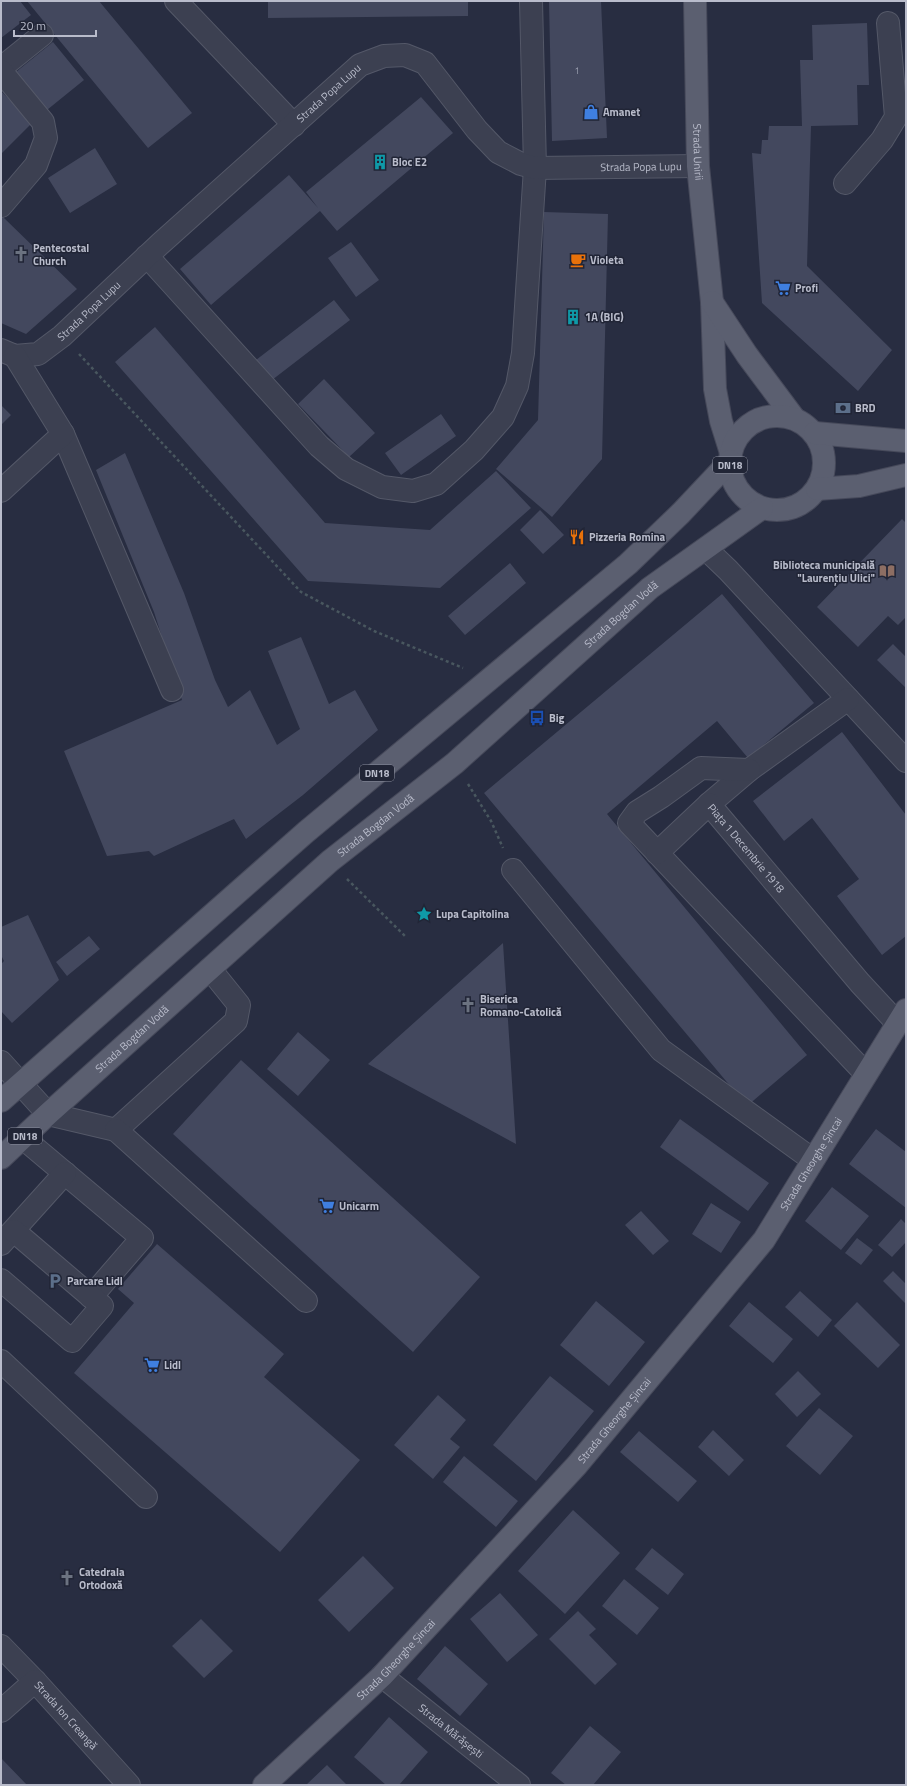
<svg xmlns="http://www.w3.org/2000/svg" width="907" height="1786" font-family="'Titillium Web',sans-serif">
<rect width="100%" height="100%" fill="#282d41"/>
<!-- building -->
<path fill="#43485e" d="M1 1H20L31 15 1 38Z
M27 1H99L192 113 148 148Z
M268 1H468V16L268 18Z
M549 1H601L607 138 552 141Z
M867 23 869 85H857L858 125 811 126 807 266 892 350 858 391 762 303 752 153 761 154 762 140H768L769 126H802L800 60H813L812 25Z
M53 42 84 80 42 114 11 76Z
M1 91 32 123 1 154Z
M421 97 453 133 337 231 320 211 211 305 180 269 289 175 318 208 306 192Z
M95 148 117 184 70 213 48 178Z
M544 212 608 214 602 459 552 517 496 469 538 420Z
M3 217 77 289 26 334 1 323V219Z
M351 242 379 280 356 297 328 258Z
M334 300 350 320 272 380 256 360Z
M155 327 325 523 430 530 496 471 531 508 440 588 308 581 115 362Z
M324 379 375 433 349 457 298 404Z
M1 405 11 415 1 425Z
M441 414 456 436 401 475 385 453Z
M125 453 184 593 215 680 228 707 250 690 277 745 300 729 268 651 301 637 329 704 355 690 378 730 303 795 246 839 234 819 154 856 149 851 107 856 64 751 182 700 154 612 96 470Z
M540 510 564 535 543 554 520 530Z
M902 519 906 523V617L898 625 888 616 858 647 817 607Z
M510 563 526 583 465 635 448 616Z
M722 594 814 703 748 758 717 721 607 814 807 1055 747 1106 484 793Z
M893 644 906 657V688L877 660Z
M842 732 906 815V936L882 955 837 896 859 879 812 818 784 841 753 801Z
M28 915 59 980 12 1023 1 1011V964L4 961 1 955V927Z
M89 936 100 949 67 976 56 962Z
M503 943 516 1144 368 1064Z
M298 1032 330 1060 298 1096 267 1069Z
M241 1060 480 1277 413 1352 173 1134Z
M680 1119 769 1183 748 1211 660 1147Z
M876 1129 906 1152V1208L849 1164Z
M832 1187 869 1216 841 1250 805 1221Z
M711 1203 741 1222 721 1253 692 1234Z
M641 1211 669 1241 653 1255 625 1225Z
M901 1219 906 1224V1242L892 1257 878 1245Z
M857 1238 873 1250 861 1265 845 1253Z
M157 1244 284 1354 264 1377 360 1460 280 1552 74 1373 134 1303 118 1289Z
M893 1271 906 1284V1304L883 1281Z
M800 1291 832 1320 818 1337 785 1307Z
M596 1301 645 1342 609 1386 560 1345Z
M749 1302 793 1339 773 1363 729 1326Z
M857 1302 900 1345 878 1368 834 1326Z
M798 1371 821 1394 797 1417 775 1394Z
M550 1376 594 1411 536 1481 493 1445Z
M438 1395 466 1420 450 1439 460 1447 433 1479 394 1445Z
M819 1408 853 1436 820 1475 786 1446Z
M713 1430 744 1460 729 1476 698 1447Z
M639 1431 697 1481 678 1502 620 1452Z
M464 1456 518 1501 496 1527 443 1482Z
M573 1510 620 1553 565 1614 518 1571Z
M652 1548 684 1574 668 1595 635 1569Z
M363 1556 394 1588 349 1632 318 1600Z
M624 1579 659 1608 637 1635 602 1606Z
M500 1593 538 1635 507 1662 470 1619Z
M578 1611 596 1629 589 1635 617 1664 595 1685 549 1639Z
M201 1619 233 1651 204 1678 172 1646Z
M445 1646 488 1684 460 1716 417 1679Z
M389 1717 428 1752 399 1785H386L354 1757Z
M590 1726 621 1752 593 1785H566L551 1773Z
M1 1758 27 1785H1Z
M327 1765 347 1785H306Z"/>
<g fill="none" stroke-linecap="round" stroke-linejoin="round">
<defs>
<g id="minor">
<path d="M176 1 294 125"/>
<path d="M1 68 42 35"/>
<path d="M1 71 43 122 46 138 36 165 1 206"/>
<path d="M845 183 882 140 896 117 888 23"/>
<path d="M147 256 319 446 346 469 382 487 413 491 436 484 474 450 503 417 517 386 523 353 535 168 531 1"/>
<path id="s1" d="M1 350 15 356 38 354 62 336 160 244 360 65 384 56 405 55 425 63 477 130 498 152 521 164 535 168 698 166"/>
<path d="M63 434 172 690"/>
<path d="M1 491 63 434 15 356"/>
<path d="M706 549 728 570 906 761"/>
<path id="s2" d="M848 699 749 770 709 804 860 983 898 1024"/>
<path d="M749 770 701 768 661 797 637 812 629 823 866 1074"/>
<path d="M657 853 709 804"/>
<path d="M513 870 661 1050 813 1160"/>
<path d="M1 1062 48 1114 116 1130 236 1021 239 1005 210 969"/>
<path d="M116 1130 306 1301"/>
<path d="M23 1138 142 1238 91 1297"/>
<path d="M1 1244 65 1173"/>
<path d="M1 1280 72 1341 102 1306 14 1231"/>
<path d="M1 1361 146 1497"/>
<path id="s3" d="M1 1646 35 1681 129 1785"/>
<path id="s4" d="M382 1676 519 1785"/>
<path d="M1 1711 35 1681"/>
</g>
<g id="major">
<path id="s5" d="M695 1 698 166 712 302 715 389 721 421 731 453"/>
<path d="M712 302 747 355 794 418"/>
<circle cx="777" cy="463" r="47"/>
<path d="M815 433 906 441"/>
<path d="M817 489 859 486 906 475"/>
<path d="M1 1101 306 832 628 564 681 513 730 461"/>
<path id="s6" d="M1 1158 48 1114 330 861 455 763 650 588 762 508"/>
<path id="s7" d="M264 1785 382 1676 577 1465 764 1240 906 1010"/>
</g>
</defs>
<!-- minor casing -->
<use href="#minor" stroke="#545868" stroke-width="24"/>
<!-- major casing -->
<use href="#major" stroke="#46495a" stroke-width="24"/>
<!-- path -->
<path stroke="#49575f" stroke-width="2.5" stroke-dasharray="3 3" stroke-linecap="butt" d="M79 354 301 592 374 631 463 668
M468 784 491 821 503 848
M347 879 405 936"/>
<!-- minor -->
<use href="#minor" stroke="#3c4051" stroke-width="22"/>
<!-- major -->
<use href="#major" stroke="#5b5f70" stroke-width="22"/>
</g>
<!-- icons -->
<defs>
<symbol id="shop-bare" viewBox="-9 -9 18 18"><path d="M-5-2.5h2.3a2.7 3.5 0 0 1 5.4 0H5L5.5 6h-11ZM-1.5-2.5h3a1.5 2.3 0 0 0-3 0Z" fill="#3f7fe0" stroke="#212536" stroke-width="2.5" paint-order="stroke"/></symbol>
<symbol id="building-bare" viewBox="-9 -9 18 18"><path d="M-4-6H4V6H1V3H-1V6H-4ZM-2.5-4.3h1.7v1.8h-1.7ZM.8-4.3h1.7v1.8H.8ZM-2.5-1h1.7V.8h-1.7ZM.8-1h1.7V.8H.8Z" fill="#0f9aa8" stroke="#212536" stroke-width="2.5" paint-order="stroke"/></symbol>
<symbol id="church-bare" viewBox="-9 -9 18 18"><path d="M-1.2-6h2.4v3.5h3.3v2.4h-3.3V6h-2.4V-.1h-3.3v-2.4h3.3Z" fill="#6b7280" stroke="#212536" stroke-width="2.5" paint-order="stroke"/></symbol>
<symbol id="cafe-bare" viewBox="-9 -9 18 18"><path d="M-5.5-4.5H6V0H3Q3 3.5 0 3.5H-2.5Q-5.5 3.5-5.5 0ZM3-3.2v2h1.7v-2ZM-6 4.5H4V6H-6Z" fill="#e8710a" stroke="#212536" stroke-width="2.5" paint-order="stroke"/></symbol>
<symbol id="supermarket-bare" viewBox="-9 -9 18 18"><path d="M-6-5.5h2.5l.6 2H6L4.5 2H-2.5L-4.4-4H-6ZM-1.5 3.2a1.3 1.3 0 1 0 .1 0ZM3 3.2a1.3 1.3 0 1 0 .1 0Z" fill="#3f7fe0" stroke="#212536" stroke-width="2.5" paint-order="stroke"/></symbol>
<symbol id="bank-bare" viewBox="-9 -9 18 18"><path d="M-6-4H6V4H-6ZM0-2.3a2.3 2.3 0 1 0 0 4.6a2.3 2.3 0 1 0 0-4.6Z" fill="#5c6f8a" stroke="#212536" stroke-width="2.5" paint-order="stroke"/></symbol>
<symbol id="restaurant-bare" viewBox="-9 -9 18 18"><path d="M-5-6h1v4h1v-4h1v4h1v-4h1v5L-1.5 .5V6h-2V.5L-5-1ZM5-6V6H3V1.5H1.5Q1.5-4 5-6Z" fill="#e8710a" stroke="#212536" stroke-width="2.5" paint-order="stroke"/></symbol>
<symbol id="library-bare" viewBox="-9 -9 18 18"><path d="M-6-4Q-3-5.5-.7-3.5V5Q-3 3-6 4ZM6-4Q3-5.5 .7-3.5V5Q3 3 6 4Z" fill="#8d6e63" stroke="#212536" stroke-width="2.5" paint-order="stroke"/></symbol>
<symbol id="bus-bare" viewBox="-9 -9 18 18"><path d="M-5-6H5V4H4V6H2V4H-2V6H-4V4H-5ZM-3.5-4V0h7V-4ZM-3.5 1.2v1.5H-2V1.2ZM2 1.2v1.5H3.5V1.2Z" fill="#1a4fb4" stroke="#212536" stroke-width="2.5" paint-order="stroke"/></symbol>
<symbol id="sight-bare" viewBox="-9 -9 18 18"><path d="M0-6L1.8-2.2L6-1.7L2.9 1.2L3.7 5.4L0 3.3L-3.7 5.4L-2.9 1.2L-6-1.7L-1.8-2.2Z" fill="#0f9aa8" stroke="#212536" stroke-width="2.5" paint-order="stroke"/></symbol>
<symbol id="parking-bare" viewBox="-9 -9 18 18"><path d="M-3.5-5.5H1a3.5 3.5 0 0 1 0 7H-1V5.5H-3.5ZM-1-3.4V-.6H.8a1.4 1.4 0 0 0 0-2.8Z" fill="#5c6f8a" stroke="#212536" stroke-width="2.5" paint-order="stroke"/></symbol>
</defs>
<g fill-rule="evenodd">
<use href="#shop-bare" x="580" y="101" width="22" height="22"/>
<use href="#building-bare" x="369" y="151" width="22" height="22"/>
<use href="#church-bare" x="10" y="243" width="22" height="22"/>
<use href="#cafe-bare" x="567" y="249" width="22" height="22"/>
<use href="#supermarket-bare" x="772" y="277" width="22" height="22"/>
<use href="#building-bare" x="562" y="306" width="22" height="22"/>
<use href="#bank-bare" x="832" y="397" width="22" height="22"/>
<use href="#restaurant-bare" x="566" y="526" width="22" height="22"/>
<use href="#library-bare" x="876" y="560" width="22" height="22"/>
<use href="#bus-bare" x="526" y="707" width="22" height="22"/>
<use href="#sight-bare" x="413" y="903" width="22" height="22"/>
<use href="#church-bare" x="457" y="994" width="22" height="22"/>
<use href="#supermarket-bare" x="316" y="1195" width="22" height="22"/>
<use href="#parking-bare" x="44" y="1270" width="22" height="22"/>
<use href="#supermarket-bare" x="141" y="1354" width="22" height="22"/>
<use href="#church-bare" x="56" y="1567" width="22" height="22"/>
</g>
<g text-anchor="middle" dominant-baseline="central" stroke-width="3" stroke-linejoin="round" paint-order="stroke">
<!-- number labels -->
<g font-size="9" fill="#9c9fb0">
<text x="577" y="70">1</text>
</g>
<!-- shield labels -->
<g fill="#212536" stroke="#8b8f9e" stroke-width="1">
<rect x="713" y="457" width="34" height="16" rx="3"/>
<rect x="360" y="765" width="34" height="16" rx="3"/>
<rect x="8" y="1128" width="34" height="16" rx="3"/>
</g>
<g font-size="10" font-weight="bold" fill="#b9bccb">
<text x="730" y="465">DN18</text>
<text x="377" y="773">DN18</text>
<text x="25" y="1136">DN18</text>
</g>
<!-- street labels -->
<g font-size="11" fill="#b9bccb" stroke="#212536">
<text stroke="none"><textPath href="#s1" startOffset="429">Strada Popa Lupu</textPath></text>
<text stroke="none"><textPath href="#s5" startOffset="151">Strada Unirii</textPath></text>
<text stroke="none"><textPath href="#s1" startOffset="801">Strada Popa Lupu</textPath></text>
<text stroke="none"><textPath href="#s1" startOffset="105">Strada Popa Lupu</textPath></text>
<text stroke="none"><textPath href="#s6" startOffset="825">Strada Bogdan Vodă</textPath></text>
<text stroke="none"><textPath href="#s6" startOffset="501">Strada Bogdan Vodă</textPath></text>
<text stroke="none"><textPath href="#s2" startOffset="232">Piața 1 Decembrie 1918</textPath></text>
<text stroke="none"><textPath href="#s6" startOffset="177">Strada Bogdan Vodă</textPath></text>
<text stroke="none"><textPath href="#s7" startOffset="830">Strada Gheorghe Șincai</textPath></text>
<text stroke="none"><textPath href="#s7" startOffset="506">Strada Gheorghe Șincai</textPath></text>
<text stroke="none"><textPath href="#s7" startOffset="182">Strada Gheorghe Șincai</textPath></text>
<text stroke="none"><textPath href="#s3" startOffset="95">Strada Ion Creangă</textPath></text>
<text stroke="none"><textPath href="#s4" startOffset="88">Strada Mărășești</textPath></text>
</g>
<!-- poi labels -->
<g font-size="11" font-weight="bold" fill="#b9bccb" stroke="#212536" text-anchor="start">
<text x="603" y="112">Amanet</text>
<text x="392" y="162">Bloc E2</text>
<text x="33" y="248">Pentecostal<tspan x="33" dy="13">Church</tspan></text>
<text x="590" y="260">Violeta</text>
<text x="795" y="288">Profi</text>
<text x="585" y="317">1A (BIG)</text>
<text x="855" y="408">BRD</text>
<text x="589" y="537">Pizzeria Romina</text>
<text x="875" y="565" text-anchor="end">Biblioteca municipală<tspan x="875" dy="13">"Laurențiu Ulici"</tspan></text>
<text x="549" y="718">Big</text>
<text x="436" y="914">Lupa Capitolina</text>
<text x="480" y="999">Biserica<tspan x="480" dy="13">Romano-Catolică</tspan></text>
<text x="339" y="1206">Unicarm</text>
<text x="67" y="1281">Parcare Lidl</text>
<text x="164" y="1365">Lidl</text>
<text x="79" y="1572">Catedrala<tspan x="79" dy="13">Ortodoxă</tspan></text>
</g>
</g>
<!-- border -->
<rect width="907" height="1786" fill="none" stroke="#b9bccb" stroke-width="4"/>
<!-- scale -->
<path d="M14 30v6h82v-6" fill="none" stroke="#b9bccb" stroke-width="2"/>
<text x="20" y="30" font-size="12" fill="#b9bccb" stroke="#212536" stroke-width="3" paint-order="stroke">20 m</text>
</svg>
